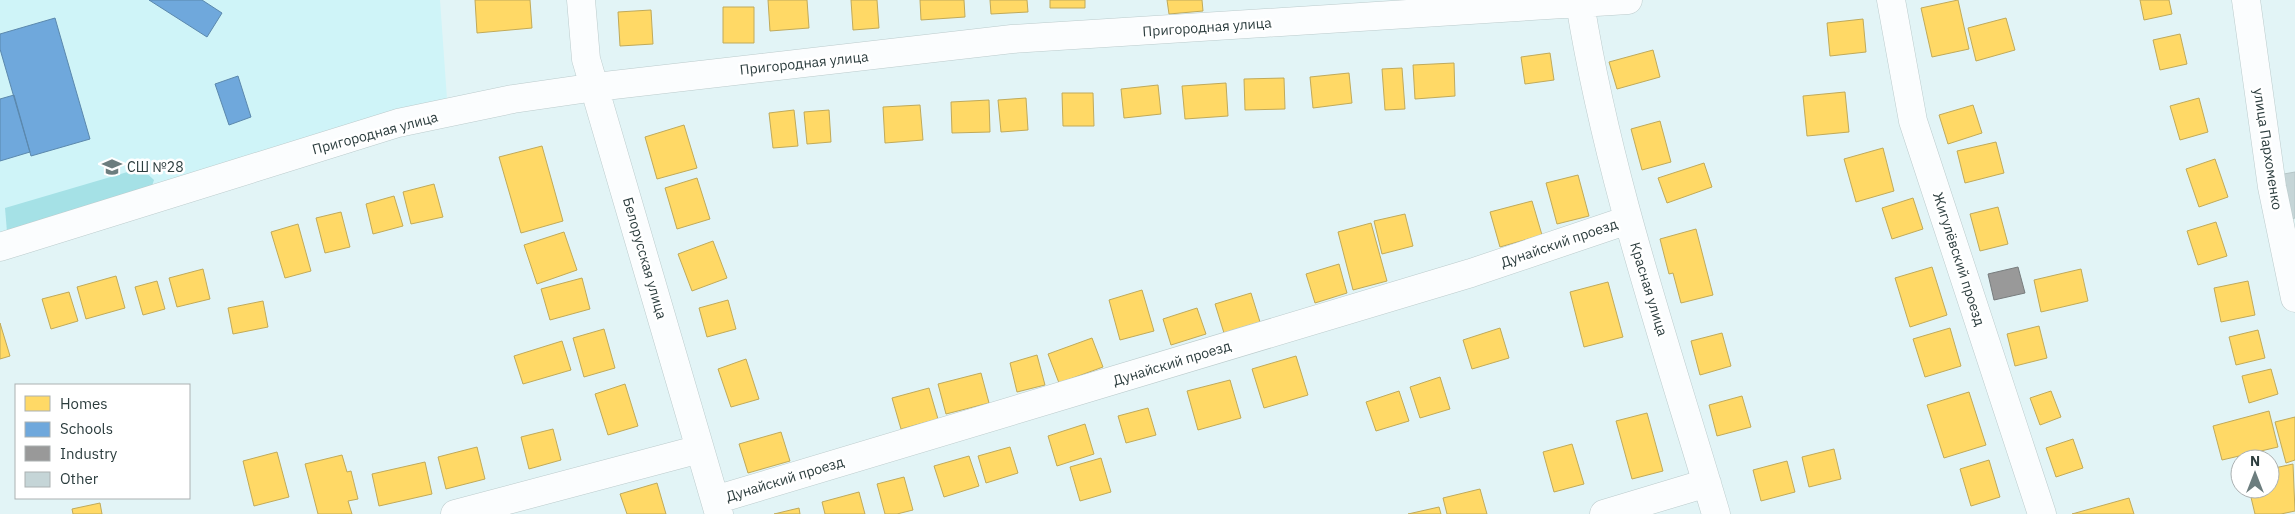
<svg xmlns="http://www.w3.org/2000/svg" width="2295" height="514" font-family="'IBM Plex Sans',sans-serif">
<rect width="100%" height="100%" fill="#e2f4f6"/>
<!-- built -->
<path fill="#cff4f8" d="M0 0H440L447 99 0 235Z"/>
<!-- green -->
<path fill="#a5e1e6" d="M141 168 154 180 152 186 7 232 5 208Z"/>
<!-- homes -->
<path fill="#ffd966" stroke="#c0aa5a" d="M475 0H530L532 28 477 33Z
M768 0H807L809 28 770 31Z
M851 0H877L879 28 853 30Z
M920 0H964L965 17 921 20Z
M990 0H1027L1028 12 991 14Z
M1050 0H1085V8H1050Z
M1167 0H1202L1203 11 1169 14Z
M1958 0 1969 49 1932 57 1921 8Z
M2140 0H2169L2172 14 2144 20Z
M723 7H754V43H723Z
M651 10 653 44 620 46 618 12Z
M2006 18 2015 50 1976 61 1968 28Z
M1863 19 1866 52 1830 56 1827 23Z
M2180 34 2187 64 2160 70 2153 40Z
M1653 50 1660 77 1617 89 1609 62Z
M1550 53 1554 80 1525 84 1521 57Z
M1454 63 1455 96 1415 99 1413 65Z
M1402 68 1405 109 1385 110 1382 69Z
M1349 73 1352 103 1313 108 1310 77Z
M1284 78 1285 109 1245 110 1244 79Z
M1226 83 1228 116 1185 119 1182 86Z
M1158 85 1161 114 1124 118 1121 89Z
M1845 92 1849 132 1807 136 1803 96Z
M1062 93H1093L1094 126H1063Z
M1026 98 1028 130 1001 132 998 100Z
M2199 98 2208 132 2180 140 2170 106Z
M989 100 990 132 952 133 951 102Z
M920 105 923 140 885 143 883 107Z
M1973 105 1982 133 1948 144 1939 115Z
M794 110 798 146 773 148 769 113Z
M829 110 831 142 807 144 804 112Z
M1660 121 1671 162 1642 170 1631 129Z
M684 125 697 168 657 179 645 137Z
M1996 142 2004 173 1965 183 1957 151Z
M542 146 563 221 521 233 499 157Z
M1883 148 1894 191 1856 202 1844 159Z
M2215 159 2228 197 2199 207 2186 169Z
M1704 163 1712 187 1667 203 1658 178Z
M1578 175 1589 216 1557 224 1546 183Z
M697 178 710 219 677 229 665 188Z
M434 184 443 217 411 224 403 192Z
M394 196 403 226 373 234 366 204Z
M1913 198 1923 229 1892 239 1882 208Z
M1532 201 1542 235 1500 247 1490 212Z
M1998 207 2008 244 1980 251 1970 214Z
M341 212 350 247 325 253 316 218Z
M1405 214 1413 246 1382 254 1374 221Z
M2216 222 2227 256 2198 265 2187 231Z
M1371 223 1387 281 1353 290 1338 232Z
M298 224 311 271 285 278 271 232Z
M1696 229 1713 295 1681 303 1673 273 1669 274 1660 239Z
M564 232 577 270 537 284 524 245Z
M713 241 727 278 692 291 678 254Z
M1339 264 1347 293 1315 303 1306 274Z
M1932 267 1947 315 1910 327 1895 278Z
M203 269 210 299 177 307 169 278Z
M2081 269 2088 301 2041 312 2034 280Z
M116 276 125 308 86 319 77 287Z
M582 278 590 309 550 320 541 289Z
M157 281 165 309 143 315 135 287Z
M2248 281 2255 315 2221 322 2214 288Z
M1608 282 1623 337 1584 347 1570 292Z
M1142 290 1154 331 1120 340 1109 300Z
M69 292 78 321 51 329 42 299Z
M1251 293 1260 322 1224 333 1215 304Z
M728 300 736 329 707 337 699 308Z
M263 301 268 327 233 334 228 308Z
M1197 308 1206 334 1171 345 1163 319Z
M0 323 10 356 0 359Z
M2039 326 2047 358 2015 366 2007 334Z
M1500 328 1509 358 1472 369 1463 340Z
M1950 328 1961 366 1925 377 1913 339Z
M604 329 615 368 584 377 573 338Z
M2258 330 2265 358 2236 365 2229 337Z
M1722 333 1731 366 1700 375 1691 341Z
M1092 338 1103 367 1059 383 1048 354Z
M562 341 571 370 523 384 514 356Z
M1037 355 1045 385 1017 392 1010 363Z
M1296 356 1308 395 1264 408 1252 369Z
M746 359 759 399 731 407 718 369Z
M2271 369 2278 394 2249 403 2242 376Z
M981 373 989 403 946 414 938 384Z
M1440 377 1450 409 1420 418 1410 387Z
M1230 380 1241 418 1198 430 1187 391Z
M625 384 638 426 608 435 595 394Z
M929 388 938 419 901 429 892 398Z
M1399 391 1409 421 1376 431 1366 402Z
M2051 391 2061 417 2040 425 2030 398Z
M1969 392 1986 445 1944 458 1927 405Z
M1742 396 1751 427 1717 436 1709 405Z
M1148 408 1156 435 1126 443 1118 416Z
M2269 411 2278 447 2222 460 2213 426Z
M1647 413 1663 471 1632 479 1616 421Z
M2295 417V460L2286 463 2275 422Z
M1085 424 1094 454 1057 466 1048 436Z
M553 429 561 460 529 469 521 437Z
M781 432 790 461 748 473 739 444Z
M2073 439 2083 468 2056 477 2046 448Z
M1572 444 1584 484 1554 492 1543 452Z
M477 447 485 479 446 489 438 457Z
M1010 447 1018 473 986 483 978 456Z
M1834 449 1841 479 1809 487 1802 457Z
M277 452 289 497 254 506 243 461Z
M342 455 347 472 351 471 358 499 348 501 352 514H318L305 464Z
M969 456 979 486 944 497 934 466Z
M1101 458 1111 492 1080 501 1070 467Z
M1989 460 2000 497 1971 506 1960 469Z
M1787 461 1795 492 1761 501 1753 470Z
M425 462 432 494 379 506 372 474Z
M2293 464 2295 511 2281 514H2255L2249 489H2270V469Z
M904 477 913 510 897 514H885L877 484Z
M657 483 666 514H627L620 494Z
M1480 489 1487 514H1447L1443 498Z
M859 492 865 514H825L822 502Z
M2129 498 2134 514H2072Z
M100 503 102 514H73L72 509Z
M1439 507 1441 514H1408Z
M799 508 800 514H774Z"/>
<!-- schools -->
<path fill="#6fa8dc" stroke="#5b88ad" d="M149 0H202L222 13 207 37Z
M55 18 90 139 31 156 0 49V34Z
M238 76 251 117 229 125 215 84Z
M14 95 30 152 0 161V99Z"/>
<!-- industry -->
<path fill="#999" stroke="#787d7e" d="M2018 267 2025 293 1994 300 1988 274Z"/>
<!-- building -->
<path fill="#c5d5d7" stroke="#b5c5c6" d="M2295 172V218L2291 219 2284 174Z"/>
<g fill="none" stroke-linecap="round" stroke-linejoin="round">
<defs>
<path id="minor" d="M581 0 586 59 719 514
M1891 0 1913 121 2042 514
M2246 0 2272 187 2295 298
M1580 3C1608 177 1666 345 1716 514
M0 247 398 123 513 99 596 87 1012 39 1628 0
M715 500 1471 273 1628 220
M455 514 700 449
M1604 514 1707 483"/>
</defs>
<!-- minor casing -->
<use href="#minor" stroke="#bbcbcc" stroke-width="29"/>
<!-- minor -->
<use href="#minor" stroke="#fbfdfe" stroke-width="28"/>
</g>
<!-- icons -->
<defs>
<symbol id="school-bare" viewBox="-9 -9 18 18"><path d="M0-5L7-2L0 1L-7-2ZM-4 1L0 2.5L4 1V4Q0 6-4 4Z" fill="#6c7d7e" stroke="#fff" stroke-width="2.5" paint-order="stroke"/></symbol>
</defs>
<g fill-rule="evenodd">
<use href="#school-bare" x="98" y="153" width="28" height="28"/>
</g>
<g text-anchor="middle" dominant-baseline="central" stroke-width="5" stroke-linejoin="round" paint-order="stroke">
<!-- street labels -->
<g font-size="14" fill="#2c3d3e" stroke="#fff">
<text transform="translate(1207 27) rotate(-4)">Пригородная улица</text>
<text transform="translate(804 63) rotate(-6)">Пригородная улица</text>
<text transform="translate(375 133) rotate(-15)">Пригородная улица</text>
<text transform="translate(2268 149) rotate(81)">улица Пархоменко</text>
<text transform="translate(1559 243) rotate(-19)">Дунайский проезд</text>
<text transform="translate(645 258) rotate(74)">Белорусская улица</text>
<text transform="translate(1959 259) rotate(72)">Жигулёвский проезд</text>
<text transform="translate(1649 289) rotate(73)">Красная улица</text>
<text transform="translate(1172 363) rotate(-17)">Дунайский проезд</text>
<text transform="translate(785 479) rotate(-17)">Дунайский проезд</text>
</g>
<!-- poi labels -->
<g font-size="14" fill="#2c3d3e" stroke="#fff" text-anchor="start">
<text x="127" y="167">СШ №28</text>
</g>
</g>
<!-- legend -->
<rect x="15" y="384" width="175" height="115" fill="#ffffff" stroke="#abb1b2"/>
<rect x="25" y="396" width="25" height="15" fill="#ffd966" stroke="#abb1b2"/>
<text x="60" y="409" font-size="15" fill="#2c3d3e">Homes</text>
<rect x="25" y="422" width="25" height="15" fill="#6fa8dc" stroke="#abb1b2"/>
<text x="60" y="434" font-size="15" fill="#2c3d3e">Schools</text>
<rect x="25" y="446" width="25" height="15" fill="#999999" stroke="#abb1b2"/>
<text x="60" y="459" font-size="15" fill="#2c3d3e">Industry</text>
<rect x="25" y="472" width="25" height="15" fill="#c5d5d7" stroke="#abb1b2"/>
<text x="60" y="484" font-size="15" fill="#2c3d3e">Other</text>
<!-- north arrow -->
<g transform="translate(2255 474)"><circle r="24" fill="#ffffff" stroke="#abb1b2"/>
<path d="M0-4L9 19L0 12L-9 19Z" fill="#6c7d7e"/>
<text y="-8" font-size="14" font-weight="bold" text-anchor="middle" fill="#2c3d3e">N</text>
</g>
</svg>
